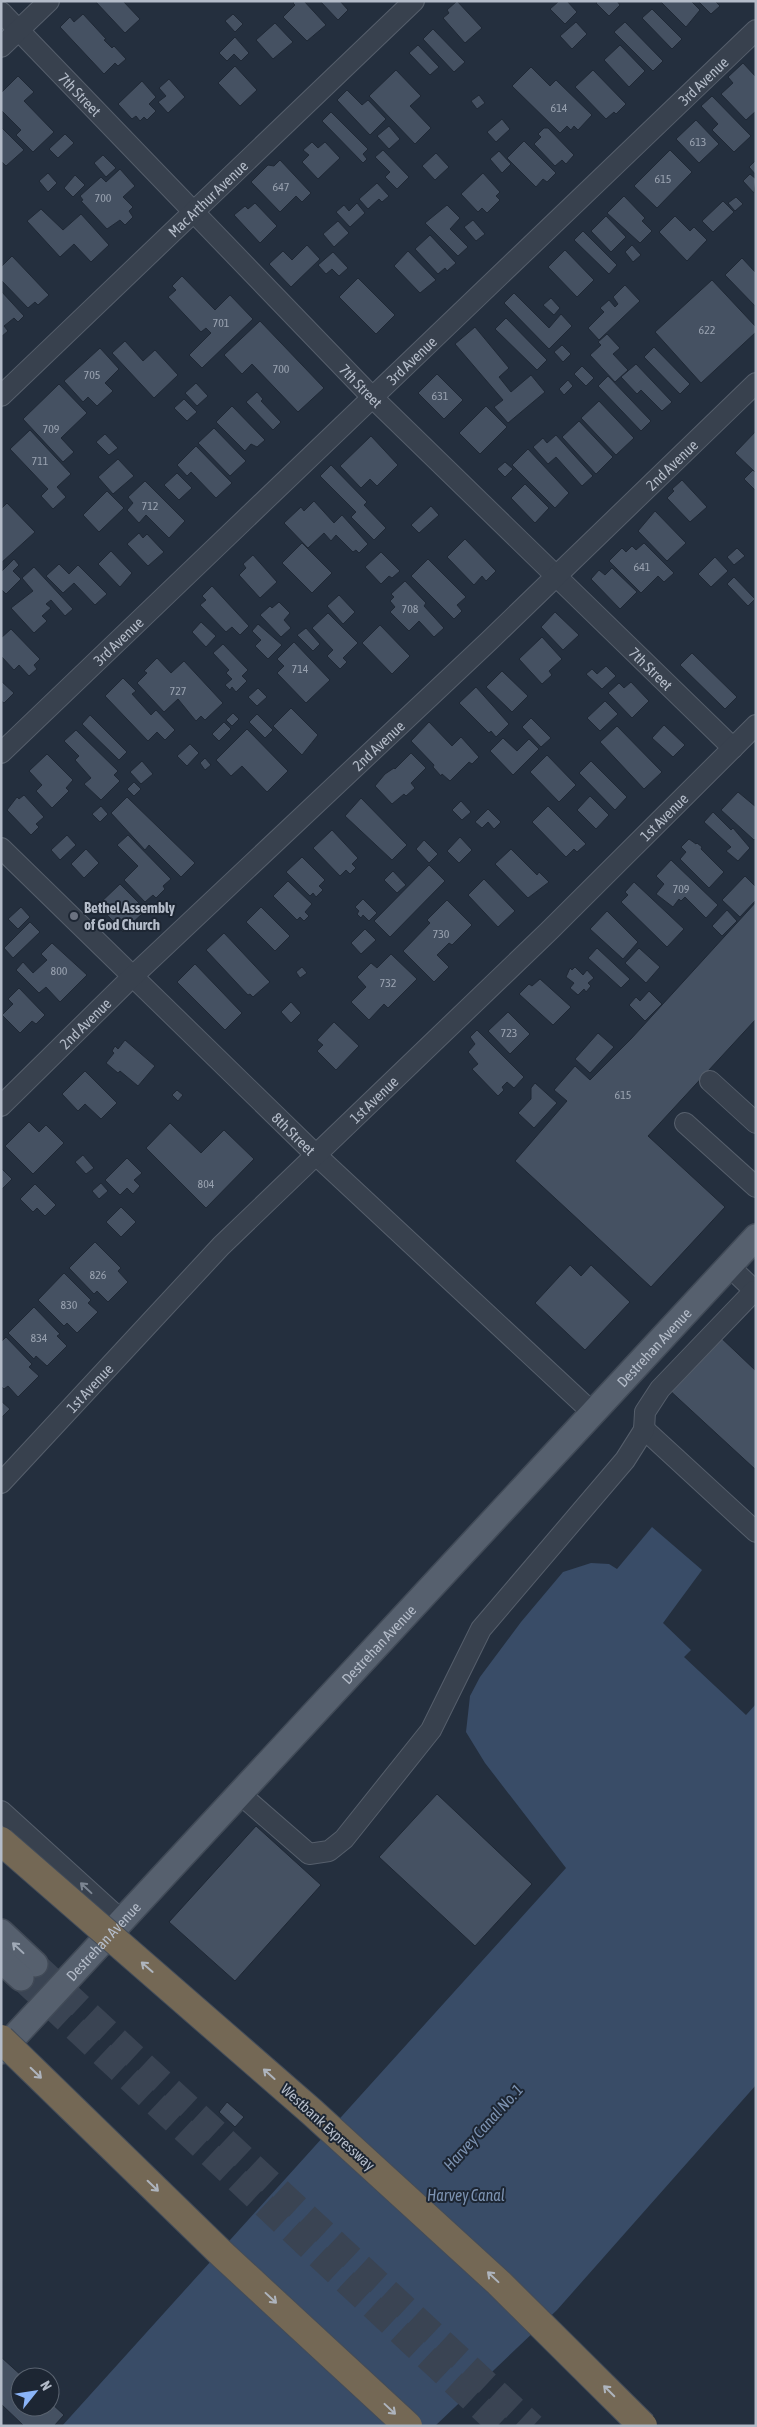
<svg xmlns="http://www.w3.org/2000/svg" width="757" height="2427" font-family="'Asap Condensed',sans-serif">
<rect width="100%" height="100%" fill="#242f3e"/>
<!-- water -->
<path fill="#394c67" d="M652 1527 702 1570 663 1623 691 1650 684 1657 746 1715 756 1704V2085L557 2310 435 2426H62L566 1868 485 1763 466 1732 470 1696 480 1677 521 1622 563 1572 591 1563 609 1564 617 1569Z"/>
<!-- building -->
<path fill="#455162" stroke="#1f2835" d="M95 1H123L140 19 125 33Z
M295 1H304L326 25 307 41 283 17 295 5 293 3Z
M320 1H340L348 10 338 20Z
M457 1 482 28 465 43 443 18 449 13 447 10Z
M559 1H567L577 12 565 24 550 9Z
M598 1H617L620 5 609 16 596 3Z
M660 1H691L700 10 686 27Z
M698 1H715L720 6 711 14Z
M652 9 682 39 672 49 642 18Z
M83 14 106 39 104 40 112 48 114 46 126 59 118 66 115 63 104 74 60 27 70 17 74 22Z
M233 14 243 24 235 32 225 21Z
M576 22 587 34 572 49 560 36Z
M625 22 663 61 653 71 614 32Z
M275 23 293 42 273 59 256 40Z
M433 29 465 62 454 72 423 39Z
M235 37 249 53 241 61 234 54 227 61 219 53Z
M418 45 439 67 430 75 409 53Z
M620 45 645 71 629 87 604 60Z
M743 63 756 77V111L746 120 721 94 733 83 728 77Z
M235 66 257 90 240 106 218 83Z
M531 67 550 86 556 80 592 115 578 130 574 126 571 130 567 126 560 133 512 86Z
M396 70 421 96 410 106 431 128 415 144 369 96Z
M593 70 626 104 616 114 614 112 606 119 575 87Z
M18 76 34 92 24 101 54 132 33 152 16 135 21 130 1 110V93Z
M169 79 185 97 168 113 158 102 166 96 159 88Z
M142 81 156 97 149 104 156 111 147 120 144 117 140 121 136 116 132 119 118 104Z
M347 90 362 105 368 100 386 119 370 135 337 100Z
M479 95 485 103 477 109 471 101Z
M712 96 751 136 734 152 712 130 718 124 701 106Z
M331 112 368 149 363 154 367 159 363 163 322 121Z
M502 119 510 129 496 142 487 132Z
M696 120 719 144 699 163 676 139Z
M389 126 400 139 389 149 377 136Z
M1 127 24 150 6 166 1 161Z
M544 128H548L574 155 566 164 562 160 555 166 534 144 541 137 538 134Z
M65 134 74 143 58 158 49 149Z
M524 141 556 173 547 182 543 179 536 187 507 158Z
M312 142 318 148 325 142 340 158 318 179 302 162 309 155 303 150Z
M383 150 409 177 397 189 385 177 390 172 375 157Z
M670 150 692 172 657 208 634 186Z
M499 151 511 164 502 173 490 159Z
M436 153 449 167 435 180 422 166Z
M103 155 116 168 106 177 94 163Z
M280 160 311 193 302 202 296 196 280 212 251 182 268 165 274 166Z
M756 160V175L749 167Z
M120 169 135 186 123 197 133 207 129 211 133 217 125 225 120 220 107 229 81 201 83 200 80 196 101 177 106 182Z
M48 173 57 183 48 192 39 181Z
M483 173 500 192 496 196 500 200 487 213 482 208 478 212 461 194Z
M750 174 756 179 754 193 743 181Z
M75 175 85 185 73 197 64 188Z
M377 183 389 196 382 202 379 199 368 209 359 199Z
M624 196 645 218 642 221 652 231 640 243 607 213Z
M736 197 743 204 735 211 728 203Z
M723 201 734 212 713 232 702 221Z
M255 203 277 226 260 243 234 215 245 206 248 209Z
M357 203 365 213 350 227 336 212 344 205 349 211Z
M447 205 460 218 450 229 468 247 458 256 425 223Z
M41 209 63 230 81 214 109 245 91 262 74 244 60 257 27 221Z
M606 216 626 237 611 252 591 231Z
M675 216 690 231 694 227 707 240 687 261 659 232Z
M473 220 485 234 476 241 464 227Z
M338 221 349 233 334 247 323 234Z
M583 231 617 265 609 274 574 240Z
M430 235 456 263 447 271 445 268 438 274 415 249Z
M307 245 320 259 291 287 269 264 283 251 292 260Z
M632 245 641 255 633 262 625 252Z
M565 250 594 280 577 297 548 267Z
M408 251 436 280 420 293 394 266Z
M333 252 348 268 339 276 332 269 326 274 318 265Z
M12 256 49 295 38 305 35 302 28 308 1 280V267Z
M742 258 756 273V307L725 275Z
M182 276 215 310 230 295 253 319 202 368 189 355 211 333 206 328 201 332 168 297 176 290 172 286Z
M358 278 395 315 376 334 339 297Z
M712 280 756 327V332L701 383 655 332Z
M625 285 640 301 599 340 588 328 604 312 600 308 609 300 615 307 618 304 613 297Z
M1 291 24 316 18 322 14 318 4 326 8 331 1 337Z
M514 293 549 328 561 314 572 326 549 349 504 303Z
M551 298 560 308 554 315 543 305Z
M506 318 547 360 537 370 495 329Z
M260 321 324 388 298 412 252 364 242 374 224 355Z
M475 327 509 368 499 377 511 392 531 375 545 392 508 423 494 407 503 400 455 344Z
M607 334 620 348 613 354 628 370 615 382 590 355 601 345 598 342Z
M125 341 143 361 155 350 178 375 154 398 112 353Z
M562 345 571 354 563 362 554 352Z
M654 347 690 384 680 394 644 357Z
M100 348 119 369 105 383 113 391 97 406 88 397 83 402 64 381Z
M636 364 672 402 662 411 641 390 637 394 621 377Z
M582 366 594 378 586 386 574 374Z
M437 374 463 400 444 419 418 393Z
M608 376 651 421 641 431 598 386Z
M568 380 573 386 564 395 559 389Z
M196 383 208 396 197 406 185 393Z
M59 384 87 413 61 438 74 452 63 462 23 419Z
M257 392 263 399 261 401 281 422 273 430 246 402Z
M184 399 197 412 187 421 174 408Z
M599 401 634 438 616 455 581 418Z
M232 406 265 440 257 447 251 444 245 451 216 422Z
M486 406 507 427 480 454 459 433Z
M579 421 613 457 596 474 562 437Z
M214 428 246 461 230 476 198 443Z
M30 430 71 474 57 487 66 497 53 509 41 496 48 489 10 449Z
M756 431V473L735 453Z
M105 434 118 448 109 455 96 442Z
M556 435 593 476 582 486 556 457 548 464 533 447 543 438 547 443Z
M371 436 398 465 377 486 370 479 361 488 340 466Z
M196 446 232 483 216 498 191 472 187 476 177 465Z
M528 449 569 493 555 508 512 465Z
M118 459 134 476 113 494 98 477Z
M505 462 513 469 505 477 497 469Z
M331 465 367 502 364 505 386 528 374 540 351 517 356 512 320 476Z
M753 470 756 473V491L744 479Z
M177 473 192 488 179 500 164 485Z
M682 480 707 507 690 522 667 498 674 491 672 489Z
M145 481 185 521 169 538 146 515 139 523 127 510 133 503 128 497Z
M525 484 549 508 535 523 511 498Z
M107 491 124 508 99 532 83 515Z
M314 501 334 523 342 515 368 544 359 553 356 550 353 552 336 535 331 541 324 533 308 548 284 523 301 507 304 511Z
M7 503 35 532 1 563V509Z
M431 506 439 515 419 533 411 525Z
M655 511 686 543 667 561 638 531Z
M139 533 143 538 147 534 164 552 148 566 127 544Z
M465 539 496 571 486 581 482 576 474 585 447 557Z
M302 543 332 573 312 593 282 563Z
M644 543 674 573 664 582 658 576 641 593 609 561 622 548 626 552 632 546 636 550Z
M737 548 745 556 734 565 727 557Z
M111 551 132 573 120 587 98 564Z
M381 552 400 571 392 578 389 576 381 584 365 567Z
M253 555 277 582 260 598 239 575 246 568 243 564Z
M715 557 728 571 711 587 698 574Z
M14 559 19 565 13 571 21 579 6 594 1 589V572Z
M428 559 466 597 457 605 462 611 454 619 411 576Z
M59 564 69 574 78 565 107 594 95 605 74 583 63 593 46 576Z
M34 567 73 609 65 616 51 600 46 604 51 608 42 616 47 621 34 633 11 608 33 591 22 578Z
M612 568 637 592 620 609 591 579 599 570 605 575Z
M734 577 755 599 748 606 727 584Z
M405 581 426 603 424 606 444 628 434 637 419 621 409 631 390 612 395 607 390 601 394 597 391 594Z
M212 586 249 626 240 635 232 627 226 632 200 605 206 600 202 596Z
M339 595 355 612 343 624 327 606Z
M279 602 290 613 284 620 291 628 281 637 260 615 270 606 272 608Z
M555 612 579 635 563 650 541 627Z
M328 613 358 643 343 658 347 662 340 669 327 656 333 650 312 628Z
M201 622 216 636 206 647 192 632Z
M258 624 282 645 268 659 255 646 261 640 252 631Z
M380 625 410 656 392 674 362 643Z
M306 628 320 644 313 651 297 635Z
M11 629 40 659 34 665 37 669 29 676 19 665 14 670 1 656V638Z
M542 637 562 659 549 671 552 675 542 684 519 659Z
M294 642 330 680 306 703 277 673 284 666 277 659Z
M223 644 248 670 242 676 247 681 236 692 232 687 230 690 225 685 232 679 226 673 229 670 213 653Z
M692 653 737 697 725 709 680 665Z
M157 658 171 673 184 661 223 703 205 720 201 716 196 721 178 699 164 712 137 683 147 673 144 671Z
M606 666 616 676 602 689 586 674 592 669 597 674Z
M502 671 528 696 512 712 486 687Z
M123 678 136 691 132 694 151 715 156 710 175 730 165 740 157 732 148 741 105 696Z
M1 681 14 693 4 703 1 701Z
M631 682 649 701 632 718 608 693 619 683 624 688Z
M476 687 509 724 496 737 491 731 489 733 459 703Z
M258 688 267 697 257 706 248 697Z
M605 701 618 714 600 731 587 718Z
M291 708 318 735 302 755 273 726Z
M233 713 239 719 232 726 226 720Z
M257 714 273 730 265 738 249 722Z
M90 715 127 752 119 760 82 724Z
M531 718 551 738 541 747 522 727Z
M224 722 231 729 219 741 212 734Z
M429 722 452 746 461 737 479 757 472 764 469 762 450 781 442 774 441 776 433 767 434 765 411 741Z
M664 725 685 745 673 757 652 738Z
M617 726 662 772 644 789 600 742Z
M247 729 288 771 267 792 242 766 231 776 216 760Z
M76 730 118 771 114 775 120 781 101 800 84 784 91 778 75 760 79 756 64 741Z
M503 738 517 751 529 739 539 749 513 775 490 751Z
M190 744 199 753 187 766 177 756Z
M411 753 426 768 411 783 415 788 406 796 404 794 392 804 375 786 385 774 394 768 395 769Z
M47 754 73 780 66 788 69 791 52 808 36 791 42 785 29 771Z
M547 755 576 785 559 802 530 772Z
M205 758 211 765 205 770 200 763Z
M142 761 153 774 141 784 130 772Z
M591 761 627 797 615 810 579 773Z
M134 782 141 789 134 796 127 789Z
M738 792 756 807V838L754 840 721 810Z
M24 795 44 817 36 824 39 827 31 835 7 810 17 797 19 799Z
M590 796 609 815 596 829 577 810Z
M127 797 195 863 181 877 149 845 145 850 111 813Z
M361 798 407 845 392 860 345 816Z
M461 801 471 812 462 820 452 810Z
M101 806 108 814 100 822 92 814Z
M548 806 586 844 577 852 574 849 566 857 532 822Z
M488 809 501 822 494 829 488 822 482 828 475 822Z
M713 812 731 830 733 828 750 848 738 861 726 851 731 847 704 822Z
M332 830 358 858 352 864 356 868 350 874 346 870 340 876 313 848Z
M67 835 76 845 60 860 51 850Z
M128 835 171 879 163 886 165 889 156 898 153 895 145 902 124 880 138 866 117 845Z
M460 837 472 850 459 863 447 851Z
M689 839 696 844 697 843 702 847 701 849 724 872 709 888 680 859 686 852 681 847Z
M424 840 438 854 429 863 416 849Z
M86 849 99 863 84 878 71 864Z
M511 849 537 875 539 872 549 882 528 898 495 864Z
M302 857 325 880 319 886 323 890 316 897 313 893 310 896 286 872Z
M671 860 718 905 706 918 685 897 681 901 679 899 673 907 656 894 664 884 656 876Z
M429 865 445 881 390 937 374 921Z
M393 871 406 885 397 893 384 880Z
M745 876 756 887V900L740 917 722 900Z
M484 879 515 911 498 927 468 895Z
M288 881 312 904 305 912 309 916 304 921 300 917 297 920 273 896Z
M634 882 684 929 667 947 621 902 628 895 625 892Z
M120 884 146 910 123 932 98 905Z
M363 899 377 913 369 921 363 915 361 918 357 914 359 911 355 907Z
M447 900 472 925 452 945 449 943 437 955 449 967 434 982 403 951 430 923 427 920Z
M756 902V1019L648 1136 725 1207 651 1287 515 1161 567 1101 554 1090 575 1066 590 1080 631 1039Z
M21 907 30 917 18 929 8 919Z
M261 907 290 936 275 951 246 922Z
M727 910 737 921 722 936 712 926Z
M607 911 638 942 623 959 590 929Z
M30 922 40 932 13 958 4 948Z
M365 929 376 940 361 954 351 943Z
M224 933 270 982 253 997 250 994 248 995 206 950Z
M52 943 87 975 60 1002 46 987 39 993 16 970 23 962 33 973 47 960 41 954Z
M597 948 630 979 621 988 588 958Z
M639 948 660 967 646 983 625 963Z
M391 954 417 979 388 1008 384 1004 369 1020 351 1002 366 987 357 977 371 963 377 968Z
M195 964 242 1013 225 1030 177 982Z
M302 967 307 973 300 978 296 972Z
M575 967 583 975 587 970 594 978 588 983 591 986 586 992 584 989 578 995 570 988 574 983 566 977 570 968 572 970Z
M540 979 571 1007 553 1025 519 994 529 984 532 986Z
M19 988 45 1015 36 1024 32 1021 20 1033 2 1015 13 1004 8 999Z
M649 991 662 1004 645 1021 629 1005 636 997 640 1001Z
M291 1002 301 1013 291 1023 281 1012Z
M508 1012 530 1034 510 1054 488 1031Z
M334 1022 359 1046 336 1070 317 1051 323 1045 317 1040Z
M477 1030 524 1077 514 1088 507 1082 502 1087 504 1090 498 1096 472 1069 478 1064 468 1052 475 1044 470 1037Z
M598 1033 614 1047 590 1073 575 1059Z
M125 1040 155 1066 138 1086 120 1071 118 1073 106 1063 114 1053 112 1051 115 1046 118 1049Z
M85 1071 117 1103 101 1119 85 1104 78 1111 62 1094Z
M535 1083 557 1103 534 1128 518 1113 531 1099V1088Z
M177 1090 183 1095 178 1101 172 1095Z
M29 1122 39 1132 46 1125 64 1143 33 1174 5 1146Z
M170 1123 201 1153 224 1130 254 1159 206 1208 146 1148Z
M83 1155 94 1168 86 1174 75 1162Z
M127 1158 142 1173 134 1180 140 1186 133 1194 127 1188 120 1195 105 1180Z
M1 1168 12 1179 1 1190Z
M101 1183 108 1191 99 1199 92 1191Z
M35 1184 56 1205 45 1216 37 1208 33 1212 20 1199Z
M121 1207 136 1222 121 1237 106 1222Z
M95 1242 121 1268 118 1271 128 1282 108 1302 97 1291 94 1294 69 1268Z
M570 1265 581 1276 591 1265 630 1302 585 1350 535 1303Z
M64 1273 91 1300 88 1303 98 1312 77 1333 67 1323 64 1326 38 1300Z
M34 1307 60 1334 57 1336 67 1346 47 1366 36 1356 34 1359 8 1333Z
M716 1333 756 1371V1470L666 1387Z
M6 1337 32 1364 29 1367 39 1376 18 1397 8 1386 4 1389 1 1386V1342Z
M1 1401 10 1409 1 1418Z
M437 1794 532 1884 475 1946 379 1857Z
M256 1826 321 1885 235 1981 169 1922Z
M227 2102 244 2117 235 2127 219 2112Z
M1 2357 23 2377H20V2407H50V2402L64 2415 54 2426H24L1 2404Z"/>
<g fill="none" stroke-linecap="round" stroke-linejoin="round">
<!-- major-tunnel -->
<path stroke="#3a4453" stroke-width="25" stroke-dasharray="25 12" stroke-linecap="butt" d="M35 1964 533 2426
M21 1978 500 2426"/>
<defs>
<g id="minor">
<path id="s1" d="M1 12 372 397 733 748"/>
<path d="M1 47 49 1"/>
<path id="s2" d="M1 396 414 1"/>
<path id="s3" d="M1 753 756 30"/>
<path id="s4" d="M1 848 315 1154 593 1413"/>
<path d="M710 1081 756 1123"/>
<path id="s5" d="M1 1106 133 976 489 641 756 383"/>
<path d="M685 1123 756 1187"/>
<path d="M729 1266 756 1292"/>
<path d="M644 1429 756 1532"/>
<path id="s6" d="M1 1483 221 1246 549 931 756 725"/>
<path d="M240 1794 309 1854 329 1851 344 1839 431 1730 481 1629 625 1460 644 1430 645 1412 660 1389 754 1291"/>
<path d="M1 1811 122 1921"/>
</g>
<g id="major">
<path d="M1 1932 35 1964"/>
<path d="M1 1960 21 1978"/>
<path id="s7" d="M1 2051 756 1237"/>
</g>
</defs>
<!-- minor casing -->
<use href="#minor" stroke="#565f6c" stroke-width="22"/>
<!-- major casing -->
<use href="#major" stroke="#414a57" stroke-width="28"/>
<!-- minor -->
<use href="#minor" stroke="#38414e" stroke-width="20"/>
<!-- major -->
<use href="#major" stroke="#56606e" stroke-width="25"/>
<defs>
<path id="highway-bridge" d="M1 1841 312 2112 499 2283 643 2426
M1 2039 223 2255 408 2426"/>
</defs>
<!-- highway-bridge casing -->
<use href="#highway-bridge" stroke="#434c59" stroke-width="30" stroke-linecap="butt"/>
<!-- highway-bridge -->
<use href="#highway-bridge" stroke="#746855" stroke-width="28"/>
</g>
<!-- one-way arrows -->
<defs><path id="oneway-shaft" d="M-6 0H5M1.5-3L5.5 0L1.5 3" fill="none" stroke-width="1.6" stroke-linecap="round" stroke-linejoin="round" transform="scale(1.25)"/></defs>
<use stroke="#7c8592" href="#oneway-shaft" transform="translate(86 1888) rotate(-137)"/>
<use stroke="#a1aab7" href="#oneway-shaft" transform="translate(18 1948) rotate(-137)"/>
<g stroke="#aeb4bd">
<use href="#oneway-shaft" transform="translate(147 1967) rotate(-139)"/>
<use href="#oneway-shaft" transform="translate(36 2073) rotate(44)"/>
<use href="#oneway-shaft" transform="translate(269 2074) rotate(-138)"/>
<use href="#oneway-shaft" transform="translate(153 2186) rotate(44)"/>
<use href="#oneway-shaft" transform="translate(493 2277) rotate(-137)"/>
<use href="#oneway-shaft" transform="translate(271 2298) rotate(43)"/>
<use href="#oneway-shaft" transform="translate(609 2391) rotate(-135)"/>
<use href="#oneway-shaft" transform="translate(390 2409) rotate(43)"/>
</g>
<!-- markers -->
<circle fill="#6b7280" stroke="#1d2633" stroke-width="2" cx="74" cy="916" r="5"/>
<g text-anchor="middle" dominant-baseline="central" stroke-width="4" stroke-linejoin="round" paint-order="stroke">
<!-- number labels -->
<g font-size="12" fill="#98a1af">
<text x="559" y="108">614</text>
<text x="698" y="142">613</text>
<text x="663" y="179">615</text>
<text x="281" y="187">647</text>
<text x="103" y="198">700</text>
<text x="221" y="323">701</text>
<text x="707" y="330">622</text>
<text x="281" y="369">700</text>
<text x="92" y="375">705</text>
<text x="440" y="396">631</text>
<text x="51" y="429">709</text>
<text x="40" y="461">711</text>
<text x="150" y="506">712</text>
<text x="642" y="567">641</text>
<text x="410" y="609">708</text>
<text x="300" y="669">714</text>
<text x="178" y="691">727</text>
<text x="681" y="889">709</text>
<text x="441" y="934">730</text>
<text x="59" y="971">800</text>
<text x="388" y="983">732</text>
<text x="509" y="1033">723</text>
<text x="623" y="1095">615</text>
<text x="206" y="1184">804</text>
<text x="98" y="1275">826</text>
<text x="69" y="1305">830</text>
<text x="39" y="1338">834</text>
</g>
<!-- street labels -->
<g font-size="15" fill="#b4bcc9" stroke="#1d2633">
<text stroke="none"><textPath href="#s3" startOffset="972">3rd Avenue</textPath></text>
<text stroke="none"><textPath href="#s1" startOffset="114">7th Street</textPath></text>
<text stroke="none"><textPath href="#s2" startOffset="286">Mac Arthur Avenue</textPath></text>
<text stroke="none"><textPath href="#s3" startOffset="568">3rd Avenue</textPath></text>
<text stroke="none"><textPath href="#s1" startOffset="519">7th Street</textPath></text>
<text stroke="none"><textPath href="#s5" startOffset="928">2nd Avenue</textPath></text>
<text stroke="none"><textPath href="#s3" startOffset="162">3rd Avenue</textPath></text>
<text stroke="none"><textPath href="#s1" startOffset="924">7th Street</textPath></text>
<text stroke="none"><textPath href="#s5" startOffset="522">2nd Avenue</textPath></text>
<text stroke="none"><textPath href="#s6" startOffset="940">1st Avenue</textPath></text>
<text stroke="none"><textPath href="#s5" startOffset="118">2nd Avenue</textPath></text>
<text stroke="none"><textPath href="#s6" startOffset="535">1st Avenue</textPath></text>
<text stroke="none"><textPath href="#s4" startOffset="409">8th Street</textPath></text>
<text stroke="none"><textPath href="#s7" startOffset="960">Destrehan Avenue</textPath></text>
<text stroke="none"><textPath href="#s6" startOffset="130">1st Avenue</textPath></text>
<text stroke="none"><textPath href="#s7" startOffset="555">Destrehan Avenue</textPath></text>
<text stroke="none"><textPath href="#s7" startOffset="150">Destrehan Avenue</textPath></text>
<text transform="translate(328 2127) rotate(42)">Westbank Expressway</text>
</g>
<!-- poi labels -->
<g font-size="15" font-weight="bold" fill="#b4bcc9" stroke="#1d2633" text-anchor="start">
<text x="84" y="907">Bethel Assembly<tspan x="84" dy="17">of God Church</tspan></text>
</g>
<!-- water labels -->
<g font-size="16" font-style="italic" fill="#7c92b1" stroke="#1d2633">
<text transform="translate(483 2127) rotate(-48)">Harvey Canal No. 1</text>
<text x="466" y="2195">Harvey Canal</text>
</g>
</g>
<!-- border -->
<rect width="757" height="2427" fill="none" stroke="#b4bcc9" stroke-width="5"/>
<!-- north arrow -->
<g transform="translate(35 2392) rotate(60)"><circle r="24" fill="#1d2633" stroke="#59626f"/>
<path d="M0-4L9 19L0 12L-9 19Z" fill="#8ab4f8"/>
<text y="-8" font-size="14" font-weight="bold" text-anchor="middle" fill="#b4bcc9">N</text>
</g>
</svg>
